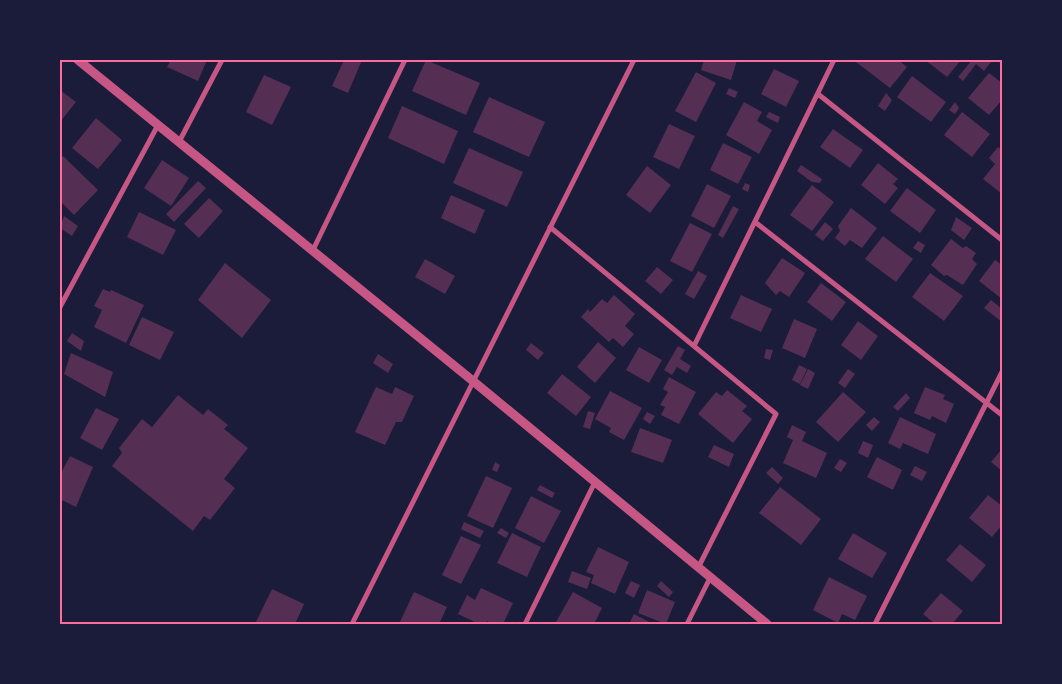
<svg xmlns="http://www.w3.org/2000/svg" width="1062" height="684" font-family="Ubuntu,sans-serif">
<rect width="100%" height="100%" fill="#1b1b3a"/>
<!-- building -->
<path fill="#542f53" d="M171 60H207L198 81 167 67Z
M344 60H362L348 93 332 86Z
M426 60 480 83 466 115 412 91Z
M704 60H737L731 80 701 70Z
M858 60H898L907 67 890 88 856 62Z
M925 60H961L947 77Z
M972 60H988L991 62 984 71 976 64 963 81 958 77Z
M774 69 799 81 786 107 761 94Z
M696 72 716 83 696 122 675 111Z
M989 73 1002 83V100L989 115 968 98Z
M264 75 291 87 272 125 246 112Z
M912 76 946 102 931 122 897 97Z
M729 88 738 92 735 98 726 94Z
M60 90 76 102 60 122Z
M886 93 892 100 885 111 878 106Z
M489 97 545 122 529 157 473 132Z
M744 102 762 112 757 121 772 130 759 154 726 135Z
M955 102 959 108 955 114 949 110Z
M402 106 458 131 444 164 388 138Z
M769 112 780 117 778 123 766 117Z
M962 112 990 134 972 157 944 135Z
M96 118 122 140 98 169 72 148Z
M669 124 695 136 679 169 653 157Z
M833 129 863 150 850 168 820 147Z
M723 143 752 157 738 184 710 170Z
M998 147 1002 150V194L983 179 995 164 989 158Z
M469 148 523 172 507 207 453 183Z
M63 156 98 190 74 215 60 201V159Z
M162 160 189 178 171 206 144 188Z
M878 163 898 179 893 184 898 188 885 204 861 185Z
M801 165 822 179 820 183 812 182 797 171Z
M647 166 671 185 650 213 626 195Z
M198 181 206 188 174 222 166 214Z
M745 183 750 185 748 192 742 189Z
M707 184 731 196 714 228 691 216Z
M812 185 834 202 812 231 790 215Z
M907 188 936 210 920 233 890 211Z
M451 195 485 210 475 234 441 218Z
M209 198 223 211 199 238 184 224Z
M733 206 739 209 723 238 718 235Z
M851 208 877 228 862 248 850 240 845 246 835 238 840 231 838 226Z
M139 212 176 230 163 255 127 237Z
M64 216 78 226 72 236 60 228Z
M956 217 972 228 964 240 951 230Z
M825 222 833 229 823 241 815 235Z
M690 223 712 234 692 272 670 261Z
M883 236 913 259 896 282 865 259Z
M951 239 963 248 966 246 976 253 972 259 977 264 963 285 947 275 944 276 931 265Z
M918 241 925 245 921 253 913 248Z
M782 258 805 273 789 297 780 291 776 295 765 283Z
M425 259 455 276 445 294 415 277Z
M995 260 1002 265V299L979 281Z
M225 263 271 300 242 338 198 300Z
M657 267 673 280 661 294 645 281Z
M698 271 707 276 694 299 685 294Z
M930 273 963 296 944 321 912 297Z
M821 283 846 302 832 321 807 302Z
M103 289 110 292 111 290 144 305 126 343 94 327 102 310 94 306Z
M614 295 635 314 625 326 634 334 623 347 613 338 609 342 581 317 588 309 590 312 602 299 607 303Z
M741 295 772 309 761 332 730 318Z
M991 300 1002 309V322L984 308Z
M142 317 174 332 160 360 129 345Z
M794 319 817 329 805 358 782 348Z
M858 321 878 336 861 360 841 345Z
M72 333 84 341 81 351 67 341Z
M598 342 616 358 595 383 577 367Z
M531 343 544 353 538 360 526 350Z
M678 346 685 350 680 359 691 366 687 373 677 367 672 375 664 370Z
M639 347 662 360 649 383 626 370Z
M766 349 773 350 770 360 764 358Z
M71 353 113 372 105 397 64 374Z
M378 354 393 364 388 373 373 363Z
M799 365 807 369 800 384 792 380Z
M808 369 815 373 808 389 800 385Z
M848 369 855 374 845 388 838 383Z
M562 374 591 397 576 416 547 393Z
M669 377 696 392 679 424 661 415 665 407 660 405 668 392 663 389Z
M376 387 392 394 395 387 414 396 402 422H396L385 445 355 432Z
M925 387 945 395 943 399 954 404 946 423 932 416 930 420 914 413Z
M727 390 747 406 742 411 752 419 733 443 698 414 716 392 722 396Z
M610 391 642 408 624 440 609 432 611 428 595 419Z
M843 392 866 412 838 442 816 422Z
M906 393 910 398 898 411 893 407Z
M178 395 203 415 208 409 228 425 224 429 248 448 224 479 235 488 210 520 204 516 193 531 112 466 122 453 119 448 142 419 152 427Z
M96 408 119 419 102 450 80 438Z
M588 411 595 413 590 429 583 427Z
M647 412 655 416 650 424 643 419Z
M874 417 880 422 872 431 866 425Z
M900 417 936 434 928 454 903 443 900 449 888 443Z
M792 425 806 432 802 441 827 453 816 478 783 463 793 440 787 437Z
M640 428 672 440 663 463 631 452Z
M863 441 873 445 868 458 858 453Z
M714 445 734 454 729 467 708 457Z
M1002 449V471L991 462Z
M70 456 93 467 76 507 60 499V475Z
M877 457 902 470 893 490 867 477Z
M840 459 847 463 841 472 834 468Z
M495 462 500 465 497 472 492 470Z
M915 466 927 472 922 481 910 475Z
M772 467 783 478 778 484 766 473Z
M486 476 512 488 493 528 467 516Z
M540 485 555 493 552 498 537 490Z
M780 487 821 519 801 545 759 513Z
M988 495 1002 506V525L992 537 969 518Z
M531 496 561 511 544 543 515 528Z
M464 522 484 531 480 538 461 529Z
M501 528 509 533 506 538 497 533Z
M512 533 541 547 527 577 497 563Z
M853 533 887 553 872 578 838 559Z
M461 536 481 545 461 584 442 575Z
M960 544 986 565 972 582 946 560Z
M598 547 629 562 615 594 591 583 594 575 586 572Z
M572 571 591 578 587 589 568 582Z
M829 577 867 596 855 620 842 614 838 623 813 610Z
M631 581 640 585 634 598 625 593Z
M661 581 673 592 669 597 657 586Z
M481 588 513 603 503 624H493L487 621 486 624H479L458 614 467 595 475 600Z
M272 589 304 604 295 624H255Z
M647 590 675 602 666 624 638 613Z
M414 592 447 607 439 624H399Z
M573 592 602 608 594 624H560L556 622Z
M941 593 963 611 952 624H935L923 614Z
M634 614 653 624H629Z"/>
<g fill="none" stroke-linecap="round" stroke-linejoin="round">
<!-- minor -->
<path stroke="#c65784" stroke-width="5" d="M1001 60 1002 61
M818 94 1002 240
M179 142 222 60
M755 222 1002 415
M550 227 776 414 698 568
M313 250 405 60
M60 307 158 125
M694 346 834 60
M352 624 634 60
M525 624 595 482
M687 624 710 578
M875 624 1002 372"/>
<!-- tertiary -->
<path stroke="#c65784" stroke-width="9" d="M78 60 473 381 767 624"/>
</g>
<!-- border -->
<rect width="1062" height="684" fill="none" stroke="#1b1b3a" stroke-width="122"/>
<rect x="61" y="61" width="940" height="562" fill="none" stroke="#ff6b9d" stroke-width="2"/>
</svg>
